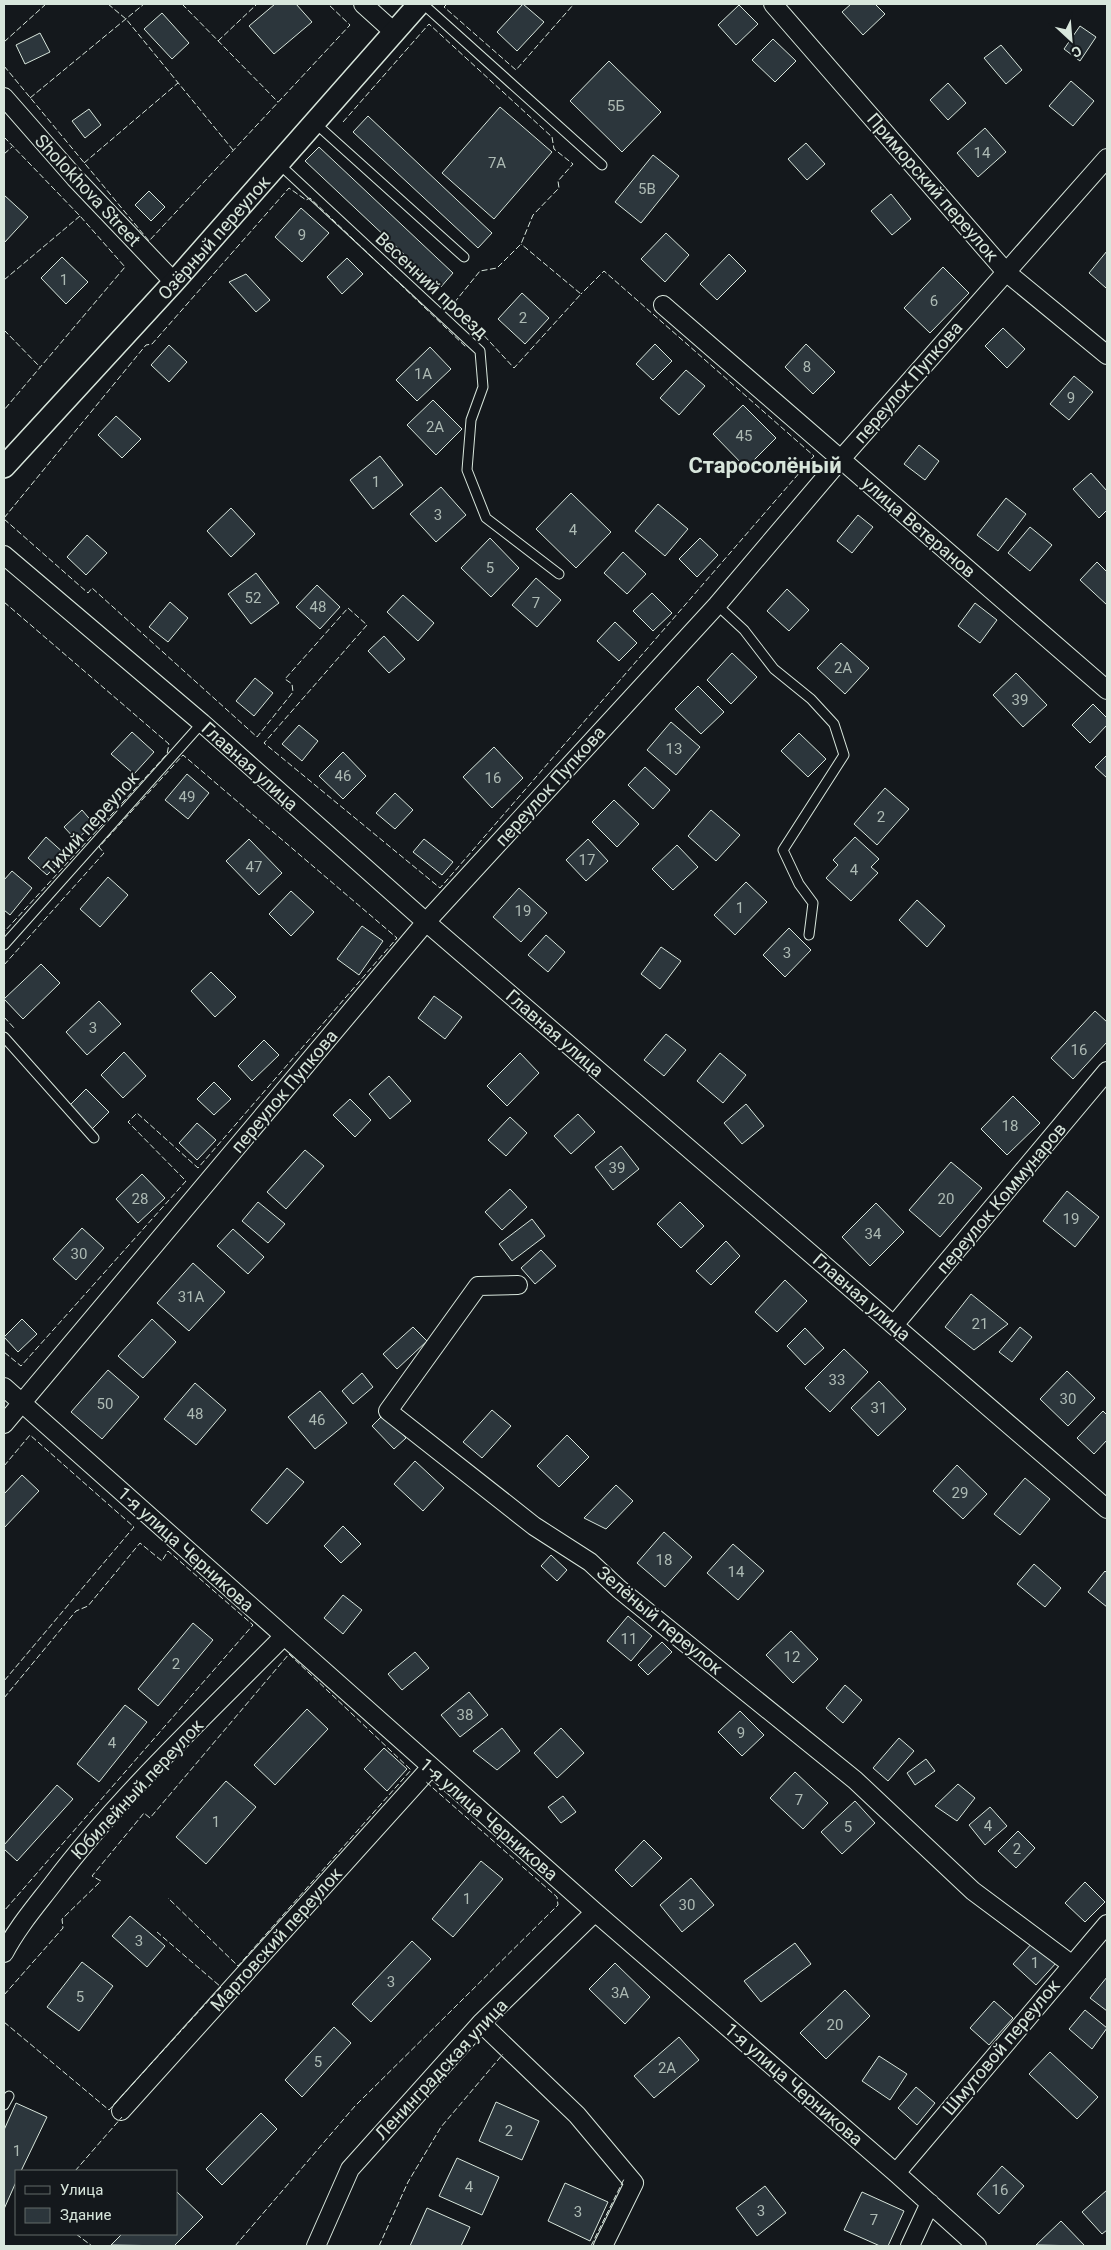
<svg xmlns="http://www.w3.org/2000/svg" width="1111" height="2250" font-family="Roboto,sans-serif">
<rect width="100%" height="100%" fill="#14181c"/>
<!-- building -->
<path fill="#2c363c" stroke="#d8e6dc" d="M275 4H296L312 22 274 54 249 26Z
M523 4 544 22 517 51 497 32Z
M851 4H875L885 14 863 35 842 12Z
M739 5 758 24 736 45 718 25Z
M162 13 189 43 172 59 144 29Z
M1080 26 1096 37 1080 61 1064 49Z
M40 33 50 52 25 64 16 45Z
M773 39 796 61 775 82 752 60Z
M1001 45 1022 70 1006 84 984 58Z
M609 61 661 112 622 152 570 101Z
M1071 81 1094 101 1073 126 1049 106Z
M948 83 966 103 948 120 930 100Z
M500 107 552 152 494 219 442 173Z
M89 109 101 125 85 138 72 121Z
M368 116 492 233 478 248 353 132Z
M985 128 1006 152 978 177 957 153Z
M806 143 825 164 807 180 788 159Z
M319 147 453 273 440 288 305 161Z
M653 155 679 176 641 223 615 202Z
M149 191 165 207 151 221 135 205Z
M891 194 911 219 892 235 871 211Z
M4 195 28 217 4 243Z
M301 208 329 233 302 262 275 237Z
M666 233 689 255 665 282 641 259Z
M1107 251V286L1106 288 1089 273Z
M729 254 746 271 717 300 700 284Z
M62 257 88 282 66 304 41 278Z
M347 258 363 274 342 294 327 277Z
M943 267 969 293 930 333 904 308Z
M246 274 270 300 256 312 229 282Z
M522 293 549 318 525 344 498 319Z
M1003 328 1025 349 1007 368 985 346Z
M655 344 672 361 653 380 636 364Z
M806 344 835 372 813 394 785 367Z
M169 345 187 362 169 382 151 365Z
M430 347 451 369 417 401 396 380Z
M686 370 705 386 679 415 660 398Z
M1074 376 1093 392 1069 420 1050 404Z
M433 400 462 429 436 455 407 425Z
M743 405 776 438 746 468 713 434Z
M116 416 141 439 122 458 98 435Z
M919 445 939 461 925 480 904 464Z
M380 456 403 485 373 509 350 480Z
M1091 473 1107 491V510L1099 518 1073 489Z
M441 487 466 515 436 542 410 514Z
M571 493 611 532 576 568 536 529Z
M1006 498 1026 514 998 551 977 535Z
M658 504 688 529 665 556 635 531Z
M231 508 255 534 231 557 207 531Z
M858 515 873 527 852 553 837 541Z
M1030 527 1052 545 1030 571 1008 553Z
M87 535 107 553 86 575 67 557Z
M490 538 519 568 491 597 461 568Z
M700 538 718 555 697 577 679 559Z
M623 552 646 574 627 594 604 573Z
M1097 562 1107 572V605L1080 580Z
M256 573 279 603 251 624 228 594Z
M536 578 561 600 537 627 512 605Z
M317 585 340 607 320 629 296 607Z
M787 589 809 610 789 631 767 611Z
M652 593 672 613 653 631 633 611Z
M403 595 434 623 418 641 387 612Z
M170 602 188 618 168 642 149 627Z
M975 603 997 620 980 643 958 626Z
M615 622 637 643 619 661 597 641Z
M384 636 405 659 389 673 368 651Z
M841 643 869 668 845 694 817 668Z
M732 653 757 677 731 704 707 680Z
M1016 673 1047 705 1023 727 993 695Z
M255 678 273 693 254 716 236 701Z
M698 686 724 712 701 734 675 709Z
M1093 704 1107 718V725L1090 743 1072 725Z
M671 722 700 747 676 775 647 750Z
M299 725 318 741 302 761 282 744Z
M132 732 154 752 134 774 111 754Z
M799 733 826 759 808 777 781 751Z
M494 747 523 778 492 808 463 777Z
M343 752 366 776 343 799 319 776Z
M1107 755V778L1095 767Z
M645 767 670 790 653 809 628 785Z
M187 774 209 793 188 819 165 800Z
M885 788 909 809 877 845 854 824Z
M395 793 413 810 395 829 376 813Z
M614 800 639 824 617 847 592 822Z
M82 810 94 824 76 840 64 827Z
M711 810 740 835 716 861 688 836Z
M46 837 66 855 47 875 28 858Z
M855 837 879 859 871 867 878 873 851 901 826 878 838 865 833 860Z
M249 839 282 873 259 895 226 861Z
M424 839 453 862 442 875 413 852Z
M588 839 608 861 586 881 566 860Z
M677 845 698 867 673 890 652 869Z
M12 871 32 888 10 915 4 910V880Z
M108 877 128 895 100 927 80 909Z
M746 882 767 902 735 935 714 915Z
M519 888 547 913 521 942 493 917Z
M291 891 314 912 291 936 269 914Z
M917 900 945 926 927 947 899 920Z
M362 926 383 941 359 975 337 959Z
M789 928 811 950 785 977 763 955Z
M546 935 565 952 548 972 528 955Z
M661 947 681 961 660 989 641 974Z
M41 964 60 983 23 1019 4 999Z
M211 972 236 997 215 1017 191 991Z
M434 996 462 1017 445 1039 418 1018Z
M99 1001 121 1024 87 1055 66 1032Z
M1095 1011 1107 1022V1042L1073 1079 1051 1058Z
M666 1034 686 1050 664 1076 644 1060Z
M264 1040 279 1055 252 1081 238 1066Z
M124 1052 146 1076 123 1098 101 1075Z
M520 1053 539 1073 507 1106 487 1086Z
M720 1053 746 1075 723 1103 697 1081Z
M389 1076 411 1101 390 1119 369 1094Z
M214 1082 231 1099 214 1115 197 1099Z
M86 1089 109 1112 92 1129 69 1106Z
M1013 1096 1040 1123 1007 1155 981 1129Z
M350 1099 371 1120 355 1137 333 1115Z
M746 1104 764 1126 742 1144 724 1123Z
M578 1114 595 1132 571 1154 554 1136Z
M510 1117 527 1133 506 1156 488 1140Z
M197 1123 216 1140 197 1160 179 1143Z
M621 1146 639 1169 613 1190 595 1167Z
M305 1150 324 1166 286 1209 267 1192Z
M951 1162 982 1188 940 1237 909 1210Z
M142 1174 165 1198 138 1223 116 1199Z
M510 1189 527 1207 502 1230 485 1212Z
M1067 1191 1099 1217 1075 1247 1043 1221Z
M258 1202 285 1224 268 1243 242 1221Z
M680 1202 704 1226 681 1248 657 1224Z
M876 1203 904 1232 870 1266 842 1237Z
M532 1219 545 1236 512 1261 499 1244Z
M82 1228 104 1248 76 1280 53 1259Z
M233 1229 264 1257 248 1274 217 1246Z
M726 1241 740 1256 711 1285 696 1271Z
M541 1250 556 1266 535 1284 521 1268Z
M193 1263 225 1292 189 1331 157 1303Z
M785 1280 807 1301 777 1332 755 1312Z
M971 1294 1008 1324 974 1350 945 1327Z
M22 1319 37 1334 18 1352 4 1337Z
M152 1319 176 1342 143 1378 118 1356Z
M413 1327 427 1341 397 1369 383 1354Z
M1020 1327 1032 1337 1012 1362 999 1352Z
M805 1328 824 1348 805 1365 787 1346Z
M844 1349 868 1372 830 1412 805 1388Z
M108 1370 139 1397 102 1439 71 1412Z
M1067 1371 1095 1398 1068 1426 1040 1399Z
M362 1373 373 1387 353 1404 342 1391Z
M879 1381 906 1409 878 1436 851 1408Z
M195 1383 226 1410 196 1445 164 1419Z
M320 1391 347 1423 315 1449 288 1417Z
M492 1410 511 1426 482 1458 463 1442Z
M1103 1411 1107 1415V1440L1094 1454 1077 1438Z
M384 1414 406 1438 394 1449 372 1426Z
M567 1435 589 1457 559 1487 537 1466Z
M415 1461 444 1488 423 1511 394 1484Z
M957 1465 987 1494 963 1519 933 1491Z
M287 1468 304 1482 267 1524 251 1510Z
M22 1475 39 1491 4 1528V1494Z
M1025 1478 1050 1499 1020 1535 994 1514Z
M616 1485 633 1501 606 1529 584 1518Z
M343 1526 361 1544 341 1563 324 1546Z
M664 1532 692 1557 665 1587 637 1563Z
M733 1544 764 1571 738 1600 707 1573Z
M551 1555 567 1570 557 1581 541 1566Z
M1034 1564 1061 1588 1045 1607 1017 1584Z
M1105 1571 1107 1573V1607L1088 1592Z
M343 1595 362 1610 343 1634 324 1618Z
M628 1616 652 1636 631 1661 607 1641Z
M193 1623 213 1640 158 1706 138 1689Z
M791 1631 818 1659 793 1683 766 1655Z
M662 1642 672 1652 648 1675 638 1665Z
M415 1652 429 1668 402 1690 388 1674Z
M845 1685 862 1700 843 1723 826 1708Z
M469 1692 488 1715 460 1737 441 1715Z
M125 1705 147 1722 99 1782 77 1764Z
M307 1709 328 1729 275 1785 254 1765Z
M740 1711 764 1735 742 1756 718 1732Z
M502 1728 520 1751 497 1770 473 1751Z
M561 1728 584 1753 557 1778 534 1753Z
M899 1738 914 1751 888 1781 873 1768Z
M384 1748 407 1769 387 1791 364 1769Z
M926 1759 935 1771 915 1785 907 1773Z
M795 1772 828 1803 803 1829 770 1798Z
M226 1781 256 1807 206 1864 176 1837Z
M958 1784 975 1798 957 1821 935 1806Z
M57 1785 73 1799 17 1861 4 1849V1845Z
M563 1796 576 1812 561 1823 548 1807Z
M855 1801 875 1823 842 1854 821 1832Z
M990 1807 1007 1826 985 1845 969 1825Z
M1018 1831 1035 1848 1016 1868 998 1851Z
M644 1840 662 1858 632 1887 615 1870Z
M481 1861 503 1879 453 1937 432 1919Z
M691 1878 714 1905 682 1932 660 1905Z
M1085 1882 1105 1902 1085 1922 1065 1903Z
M130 1916 165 1946 147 1967 112 1936Z
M412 1941 431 1959 371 2022 352 2004Z
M1034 1941 1057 1962 1036 1985 1013 1964Z
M795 1943 811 1964 761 2002 744 1981Z
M82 1962 113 1986 79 2031 47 2007Z
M615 1963 650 1997 625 2024 589 1989Z
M1107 1977V2011L1090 1998Z
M845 1990 870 2016 826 2059 800 2033Z
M994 2001 1013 2018 989 2045 970 2028Z
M1085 2010 1107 2028 1092 2049 1069 2029Z
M334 2027 351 2043 302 2097 285 2080Z
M679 2037 699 2060 654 2098 634 2076Z
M1050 2052 1098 2097 1077 2119 1029 2074Z
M879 2056 907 2074 890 2100 862 2081Z
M916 2087 935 2103 917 2125 898 2108Z
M496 2102 539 2121 522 2160 479 2141Z
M16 2103 47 2117 21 2171H16V2182L4 2209V2130Z
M261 2113 277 2129 222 2185 206 2169Z
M457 2158 499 2177 482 2215 439 2196Z
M1002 2166 1024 2186 999 2214 977 2194Z
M565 2183 608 2202 590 2241 548 2221Z
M765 2186 786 2213 757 2236 736 2208Z
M1107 2190V2230L1102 2234 1082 2212Z
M176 2191 203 2217 174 2246 111 2245 122 2234H176Z
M862 2192 904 2211 888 2246H880L844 2230Z
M427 2208 470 2227 461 2246H410Z
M1061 2221 1085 2246 1036 2245Z"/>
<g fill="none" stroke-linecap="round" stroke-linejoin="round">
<defs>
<path id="service" d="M423 4 602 165
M315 123 464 257
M279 164 480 351 483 387 471 420 467 470 486 518 559 574
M717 605 744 630 774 669 811 699 834 724 844 755 783 850 799 884 813 903 809 935
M4 945 202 723
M4 1037 94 1138
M4 2105 9 2096"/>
<path id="minor" d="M363 4 394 32
M773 4 1006 272 1107 355
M4 97 75 178 174 282
M663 305 1107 690
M4 555 202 723 426 922 1107 1509
M518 1285 478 1286 388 1411 534 1526 590 1562 619 1589 855 1780 973 1891 1071 1964
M894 1325 1107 1071
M4 1387 595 1912 896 2173 977 2246
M4 1424 426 922 717 605 841 459 1107 158
M4 1953C17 1928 35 1907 52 1885 120 1795 204 1717 283 1637
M481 2023 577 2115 634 2183 603 2246
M121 2111 431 1767
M896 2173 1107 1924
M316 2246 350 2169 481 2023 595 1912
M910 2246 930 2203"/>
<g id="tertiary">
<path id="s1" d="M4 467 174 282 419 4"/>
</g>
</defs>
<!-- service casing -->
<use href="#service" stroke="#d8e6dc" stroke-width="11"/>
<!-- minor casing -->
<use href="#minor" stroke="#d8e6dc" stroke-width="20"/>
<!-- tertiary casing -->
<use href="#tertiary" stroke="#d8e6dc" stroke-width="24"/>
<!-- service -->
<use href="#service" stroke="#14181c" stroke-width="9"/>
<!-- minor -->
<use href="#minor" stroke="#14181c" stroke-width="18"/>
<!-- tertiary -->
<use href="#tertiary" stroke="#14181c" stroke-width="21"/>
<!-- fence -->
<path stroke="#d8e6dc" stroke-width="1" stroke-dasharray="6 2.5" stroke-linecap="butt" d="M108 4 126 19 233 150
M182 4 278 102
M447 4 444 7 516 70 573 5 571 4
M218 41 257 4
M4 42 46 4
M4 66 149 241 350 25 328 4
M30 98 144 4
M343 122 429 24 552 137 554 149 573 164 558 181 559 188 533 215 521 244 497 268 480 271 454 303 514 368 581 294 521 244
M4 137 80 216 125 267 4 410
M4 154 12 147
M84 163 178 83
M4 280 80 216
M4 330 40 367
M4 518 146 345 152 344 289 188 306 200 310 198 467 348
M4 519 88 593 92 588 257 737 293 692 292 684 285 679 348 608 367 625 264 743 440 888 814 456 604 271 581 294
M4 602 169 744 167 754 4 932
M4 965 104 853 99 847 183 755 397 938 198 1168 137 1113 128 1122 186 1181 21 1366 4 1352
M4 1017 15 1029
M4 1466 30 1435 134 1527 4 1681
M4 1698 76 1611 88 1606 140 1543 162 1561 168 1551 253 1625 4 1911
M4 1995 63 1928 62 1919 101 1881 92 1876 144 1813 150 1818 289 1654 411 1770 238 1966 168 1898
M4 2022 109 2110 221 1987 157 1932
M75 2171 122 2117
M76 2234 92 2246
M235 2246 355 2106 558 1905 557 1897 425 1781
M379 2246 408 2182 441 2127 503 2054
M591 2246 624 2179"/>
</g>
<g text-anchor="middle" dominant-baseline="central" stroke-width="4" stroke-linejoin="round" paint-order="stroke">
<!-- number labels -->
<g font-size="15" fill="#adbab4">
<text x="616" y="106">5Б</text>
<text x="982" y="153">14</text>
<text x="497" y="163">7А</text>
<text x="647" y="189">5В</text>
<text x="302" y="235">9</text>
<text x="64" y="280">1</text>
<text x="934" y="301">6</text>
<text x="523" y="318">2</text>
<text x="807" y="367">8</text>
<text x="423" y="374">1А</text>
<text x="1071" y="398">9</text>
<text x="435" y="427">2А</text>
<text x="744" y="436">45</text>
<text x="376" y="482">1</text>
<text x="438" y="515">3</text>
<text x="573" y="530">4</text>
<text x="490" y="568">5</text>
<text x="253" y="598">52</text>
<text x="536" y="603">7</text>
<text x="318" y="607">48</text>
<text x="843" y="668">2А</text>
<text x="1020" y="700">39</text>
<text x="674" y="749">13</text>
<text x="343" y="776">46</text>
<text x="493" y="778">16</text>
<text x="187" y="797">49</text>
<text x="881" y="817">2</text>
<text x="587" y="860">17</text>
<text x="254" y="867">47</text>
<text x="854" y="870">4</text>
<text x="740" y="908">1</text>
<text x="523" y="911">19</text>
<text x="787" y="953">3</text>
<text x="93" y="1028">3</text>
<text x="1079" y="1050">16</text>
<text x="1010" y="1126">18</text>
<text x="617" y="1168">39</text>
<text x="140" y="1199">28</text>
<text x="946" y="1199">20</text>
<text x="1071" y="1219">19</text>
<text x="873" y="1234">34</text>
<text x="79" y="1254">30</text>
<text x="191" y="1297">31А</text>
<text x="980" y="1324">21</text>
<text x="837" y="1380">33</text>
<text x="1068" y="1399">30</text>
<text x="105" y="1404">50</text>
<text x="879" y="1408">31</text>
<text x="195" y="1414">48</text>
<text x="317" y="1420">46</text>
<text x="960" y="1493">29</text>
<text x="664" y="1560">18</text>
<text x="736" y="1572">14</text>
<text x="629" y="1639">11</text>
<text x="792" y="1657">12</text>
<text x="176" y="1664">2</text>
<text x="465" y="1715">38</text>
<text x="741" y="1733">9</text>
<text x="112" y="1743">4</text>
<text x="799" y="1800">7</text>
<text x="216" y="1822">1</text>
<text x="988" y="1826">4</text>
<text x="848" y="1827">5</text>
<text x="1017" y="1849">2</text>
<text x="467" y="1899">1</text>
<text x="687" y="1905">30</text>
<text x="139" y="1941">3</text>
<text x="1035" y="1963">1</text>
<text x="391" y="1982">3</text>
<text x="620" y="1993">3А</text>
<text x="80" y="1997">5</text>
<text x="835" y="2025">20</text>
<text x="318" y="2062">5</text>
<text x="667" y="2068">2А</text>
<text x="509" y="2131">2</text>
<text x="17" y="2151">1</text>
<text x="469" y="2187">4</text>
<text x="1000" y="2190">16</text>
<text x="761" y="2211">3</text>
<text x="578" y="2212">3</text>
<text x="874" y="2220">7</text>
</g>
<!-- street labels -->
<g font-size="18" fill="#d8e6dc" stroke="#14181c">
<text transform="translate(933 187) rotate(49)">Приморский переулок</text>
<text transform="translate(88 190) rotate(47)">Sholokhova Street</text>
<text stroke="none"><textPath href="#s1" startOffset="311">Озёрный переулок</textPath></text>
<text transform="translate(432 285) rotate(43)">Весенний проезд</text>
<text transform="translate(908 382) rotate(-49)">переулок Пупкова</text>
<text transform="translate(919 527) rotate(41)">улица Ветеранов</text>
<text transform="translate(250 766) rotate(42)">Главная улица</text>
<text transform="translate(550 786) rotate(-48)">переулок Пупкова</text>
<text transform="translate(91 823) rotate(-48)">Тихий переулок</text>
<text transform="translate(555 1033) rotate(41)">Главная улица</text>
<text transform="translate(284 1091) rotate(-50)">переулок Пупкова</text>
<text transform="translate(1001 1198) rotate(-50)">переулок Коммунаров</text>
<text transform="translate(862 1297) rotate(41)">Главная улица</text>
<text transform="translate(186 1549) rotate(42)">1-я улица Черникова</text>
<text transform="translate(660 1620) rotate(40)">Зелёный переулок</text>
<text transform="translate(137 1789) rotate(-47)">Юбилейный переулок</text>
<text transform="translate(489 1819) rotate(41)">1-я улица Черникова</text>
<text transform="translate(276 1939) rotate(-48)">Мартовский переулок</text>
<text transform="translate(1001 2047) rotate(-50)">Шмутовой переулок</text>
<text transform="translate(441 2069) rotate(-47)">Ленинградская улица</text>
<text transform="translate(794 2084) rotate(41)">1-я улица Черникова</text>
</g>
<!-- district labels -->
<g font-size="22" font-weight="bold" fill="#d8e6dc" stroke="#14181c">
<text x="765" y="465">Староcолёный</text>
</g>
</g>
<!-- border -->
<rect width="1111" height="2250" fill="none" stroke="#d8e6dc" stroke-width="10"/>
<!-- legend -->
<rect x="15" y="2170" width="162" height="65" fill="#14181c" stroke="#626a69"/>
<rect x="25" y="2186" width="25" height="8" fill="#14181c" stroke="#626a69"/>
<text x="60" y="2195" font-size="15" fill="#d8e6dc">Улица</text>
<rect x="25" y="2208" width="25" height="15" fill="#2c363c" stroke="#626a69"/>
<text x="60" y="2220" font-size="15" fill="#d8e6dc">Здание</text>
<!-- north arrow -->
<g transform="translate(1071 40) rotate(154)" stroke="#14181c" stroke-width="4" paint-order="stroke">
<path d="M0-4L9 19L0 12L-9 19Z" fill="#d8e6dc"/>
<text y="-8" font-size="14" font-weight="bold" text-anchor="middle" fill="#d8e6dc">С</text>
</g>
</svg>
